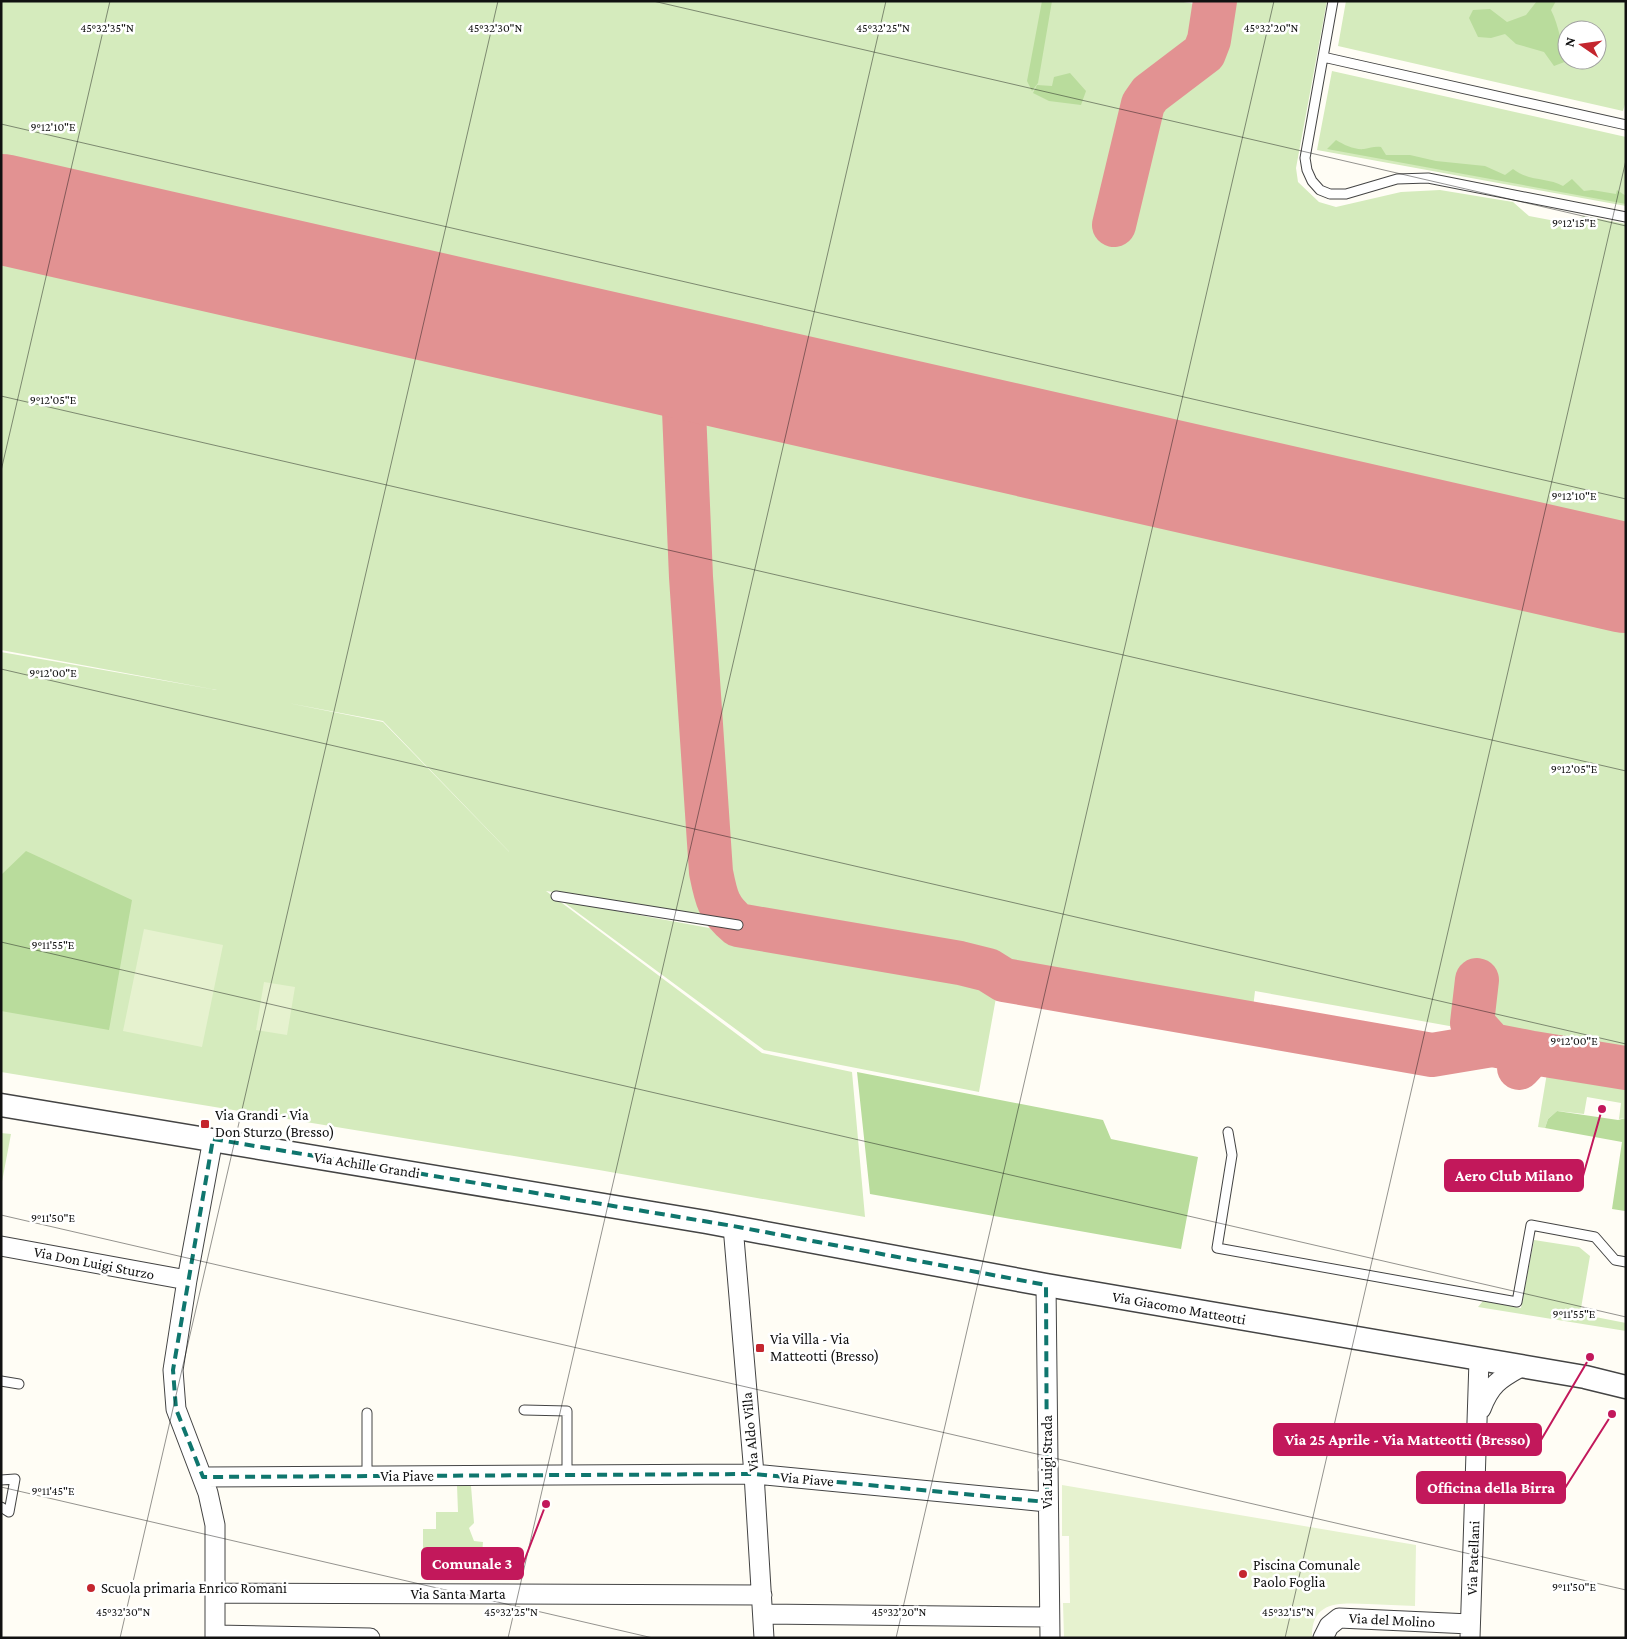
<svg xmlns="http://www.w3.org/2000/svg" width="1627" height="1639" font-family="'Crimson Pro',serif">
<rect width="100%" height="100%" fill="#fffdf5"/>
<!-- green -->
<path fill="#d5ebbd" fill-rule="evenodd" d="M1 1H1178L1195 4 1202 12 1222 16 1226 1H1327L1296 168 1298 182 1319 202 1336 207 1401 192 1440 190 1513 202 1529 216 1566 223 1584 216 1626 224V539L1 172Z
M1346 1H1626V101L1623 111 1338 46ZM1567 30H1597V60H1567Z
M1332 71 1626 137V206L1317 150Z
M1 250 671 400C679 572 700 743 703 915L546 891 762 1053 852 1072 865 1217 599 1170 1 1072V652L217 690 1 650ZM288 703 383 721 521 864 383 722Z
M699 407 1626 618V1049L1467 1022 1466 1029 1255 991 1253 1008 1009 962 740 917 728 902 715 827 694 488 701 487Z
M562 901 999 981 979 1092 764 1050Z
M1547 1073 1626 1086V1118L1619 1119 1621 1103 1587 1097 1584 1114 1557 1111 1548 1119 1545 1128 1538 1127Z
M1 1133 11 1134 1 1187Z
M1534 1240 1579 1247 1590 1256 1580 1314 1626 1323V1331L1478 1307 1483 1301 1521 1308Z
M457 1485 471 1486 474 1523 469 1528 474 1541 483 1542 482 1554 423 1555V1529H436V1512H458Z"/>
<!-- forest -->
<path fill="#b9dc9c" d="M1042 1H1052L1038 83 1032 91 1027 81Z
M1537 1H1556L1551 10C1559 26 1561 44 1567 61L1554 66 1544 52 1516 44 1505 34 1491 38 1478 37 1469 18 1473 10 1490 9 1507 22 1526 15Z
M1070 73 1086 91 1081 105 1049 101 1033 93 1037 85 1052 86 1054 77Z
M1336 140C1344 145 1355 150 1364 149 1371 148 1374 146 1381 147L1386 155H1410L1436 161 1485 166 1505 175 1513 169C1530 182 1547 177 1563 186L1572 179 1584 191 1592 190 1616 194 1617 190 1626 196V204L1327 149Z
M26 851 132 900 109 1030 1 1011V875Z
M857 1072 1103 1120 1111 1139 1198 1157 1181 1249 870 1194Z
M1557 1111 1618 1120 1626 1118 1625 1211 1612 1209 1622 1142 1545 1128 1548 1119Z"/>
<!-- pitch -->
<path fill="#e6f2cf" d="M144 929 223 945 202 1047 123 1031Z
M264 982 295 987 287 1035 256 1030Z
M1062 1485 1416 1545 1415 1606C1399 1605 1383 1605 1368 1604 1340 1603 1311 1600 1312 1638H1064L1063 1603H1070L1069 1536H1062Z"/>
<g fill="none" stroke-linecap="round" stroke-linejoin="round">
<!-- taxiway -->
<path stroke="#e29292" stroke-width="44" d="M1114 225 1143 104 1150 94 1204 53 1209 40 1215 1
M682 363 691 577 711 872C716 897 718 909 738 925L960 963 988 970 1004 980 1432 1055 1492 1045 1533 1053
M1477 980 1472 1023 1492 1045
M1519 1068 1533 1053 1626 1068"/>
<!-- runway -->
<path stroke="#e29292" stroke-width="110" d="M1 209 1626 578"/>
<defs>
<path id="service" d="M1333 1 1305 158 1307 170 1312 181 1320 190 1330 194H1346L1397 179 1428 178 1626 217
M1323 57 1626 125
M556 896 738 925
M1228 1132 1232 1155 1217 1248 1517 1302 1531 1225 1595 1237 1615 1260 1626 1262
M1 1381 19 1384
M524 1410 567 1411V1475
M367 1413V1477
M1 1480 15 1479 9 1512 1 1507"/>
<path id="minor" d="M213 1139 187 1280 173 1370 176 1409 208 1493 215 1525V1638
M733 1226 754 1474 764 1638
M1 1246 187 1280
M1046 1285 1050 1638
M1481 1409C1490 1385 1499 1379 1521 1367
M203 1477 754 1474 1047 1502
M215 1593 762 1595
M763 1614 1049 1617
M215 1635 370 1638
M1323 1638 1329 1626 1339 1618 1470 1624
M1470 1638 1479 1360"/>
<path id="tertiary" d="M1 1105 706 1222 1046 1285 1585 1377 1626 1387"/>
</defs>
<!-- service casing -->
<use href="#service" stroke="#444" stroke-width="11"/>
<!-- minor casing -->
<use href="#minor" stroke="#444" stroke-width="21"/>
<!-- tertiary casing -->
<use href="#tertiary" stroke="#444" stroke-width="25"/>
<!-- service -->
<use href="#service" stroke="#fff" stroke-width="9"/>
<!-- minor -->
<use href="#minor" stroke="#fff" stroke-width="19"/>
<!-- tertiary -->
<use href="#tertiary" stroke="#fff" stroke-width="22"/>
</g>
<!-- marked area -->
<path fill="none" stroke="#0f766e" stroke-width="4" stroke-dasharray="10 6" stroke-linejoin="round" d="M213 1139 733 1226 1046 1285 1047 1502 754 1474 203 1477 176 1409 173 1370Z"/>
<!-- ticks -->
<path fill="none" stroke="#111" stroke-width="1" stroke-opacity="0.45" d="M653 1 1626 226M1 124 1626 499M1 396 1626 771M1 471 110 1M1 669 1626 1044M1 942 1626 1317M1 1215 1626 1590M1 1487 653 1638M120 1638 498 1M508 1638 886 1M896 1638 1274 1M1285 1638 1626 160"/>
<!-- markers -->
<g fill="#c4262e" stroke="#fff" stroke-width="2">
<rect x="200" y="1119" width="10" height="10" rx="2.5"/>
<rect x="755" y="1343" width="10" height="10" rx="2.5"/>
<circle cx="1243" cy="1574" r="5"/>
<circle cx="91" cy="1588" r="5"/>
</g>
<g text-anchor="middle" dominant-baseline="central" stroke-width="5" stroke-linejoin="round" paint-order="stroke">
<!-- poi labels -->
<g font-size="15" fill="#111" stroke="#fff" text-anchor="start">
<text x="215" y="1115">Via Grandi - Via<tspan x="215" dy="17">Don Sturzo (Bresso)</tspan></text>
<text x="770" y="1339">Via Villa - Via<tspan x="770" dy="17">Matteotti (Bresso)</tspan></text>
<text x="1253" y="1565">Piscina Comunale<tspan x="1253" dy="17">Paolo Foglia</tspan></text>
<text x="101" y="1588">Scuola primaria Enrico Romani</text>
</g>
<!-- street labels -->
<g font-size="15" fill="#111" stroke="#fff">
<text transform="translate(367 1165) rotate(9)">Via Achille Grandi</text>
<text transform="translate(94 1263) rotate(11)">Via Don Luigi Sturzo</text>
<text transform="translate(1179 1308) rotate(10)">Via Giacomo Matteotti</text>
<text transform="translate(750 1432) rotate(-95)">Via Aldo Villa</text>
<text transform="translate(1047 1462) rotate(-90)">Via Luigi Strada</text>
<text x="407" y="1476">Via Piave</text>
<text transform="translate(807 1479) rotate(5)">Via Piave</text>
<text transform="translate(1473 1558) rotate(-88)">Via Patellani</text>
<text x="458" y="1594">Via Santa Marta</text>
<text transform="translate(1392 1620) rotate(3)">Via del Molino</text>
</g>
</g>
<g font-size="12" text-anchor="middle" fill="#111" stroke="#fff" stroke-width="5" stroke-linejoin="round" paint-order="stroke">
<text x="495" y="32">45°32'30"N</text>
<text x="883" y="32">45°32'25"N</text>
<text x="1271" y="32">45°32'20"N</text>
<text x="107" y="32">45°32'35"N</text>
<text x="53" y="131">9°12'10"E</text>
<text x="1574" y="227">9°12'15"E</text>
<text x="53" y="404">9°12'05"E</text>
<text x="1574" y="500">9°12'10"E</text>
<text x="53" y="677">9°12'00"E</text>
<text x="1574" y="773">9°12'05"E</text>
<text x="53" y="949">9°11'55"E</text>
<text x="1574" y="1045">9°12'00"E</text>
<text x="53" y="1222">9°11'50"E</text>
<text x="1574" y="1318">9°11'55"E</text>
<text x="53" y="1495">9°11'45"E</text>
<text x="1574" y="1591">9°11'50"E</text>
<text x="123" y="1616">45°32'30"N</text>
<text x="511" y="1616">45°32'25"N</text>
<text x="899" y="1616">45°32'20"N</text>
<text x="1288" y="1616">45°32'15"N</text>
</g>
<!-- callouts -->
<path fill="none" stroke="#c2185b" stroke-width="2" d="M1602 1109L1583 1176M1590 1357L1541 1440M1612 1414L1565 1488M546 1504L523 1564"/>
<g fill="#c2185b" stroke="#fff" stroke-width="2">
<circle cx="1602" cy="1109" r="5"/>
<circle cx="1590" cy="1357" r="5"/>
<circle cx="1612" cy="1414" r="5"/>
<circle cx="546" cy="1504" r="5"/>
</g>
<g fill="#c2185b" stroke="#c2185b" stroke-width="2">
<rect x="1445" y="1160" width="138" height="31" rx="5"/>
<rect x="1274" y="1424" width="267" height="31" rx="5"/>
<rect x="1417" y="1472" width="148" height="31" rx="5"/>
<rect x="422" y="1548" width="101" height="31" rx="5"/>
</g>
<g font-size="16" text-anchor="middle" font-weight="bold" fill="#fff">
<text x="1514" y="1181">Aero Club Milano</text>
<text x="1408" y="1445">Via 25 Aprile - Via Matteotti (Bresso)</text>
<text x="1491" y="1493">Officina della Birra</text>
<text x="472" y="1569">Comunale 3</text>
</g>
<!-- border -->
<rect width="1627" height="1639" fill="none" stroke="#111111" stroke-width="5"/>
<!-- north arrow -->
<g transform="translate(1582 45) rotate(283)"><circle r="24" fill="#ffffff" stroke="#a0a0a0"/>
<path d="M0-4L9 19L0 12L-9 19Z" fill="#c4262e"/>
<text y="-8" font-size="14" font-weight="bold" text-anchor="middle" fill="#111111">N</text>
</g>
</svg>
